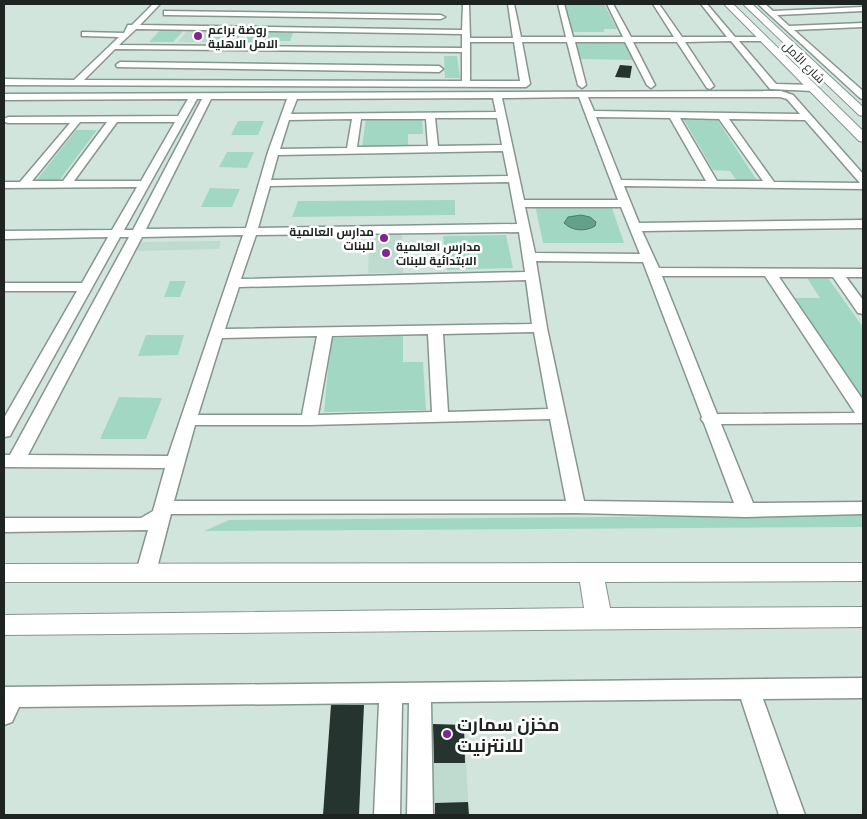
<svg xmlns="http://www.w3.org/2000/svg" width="867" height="819" font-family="Lato,Cairo,sans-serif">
<rect width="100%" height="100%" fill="#d2e5dd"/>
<!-- built -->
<path fill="#bfdacf" d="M188 30 217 31 209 42H178Z
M370 234H402L403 273H368Z
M221 241 219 249 137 251 141 242Z
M430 724 464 725 469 815H431Z"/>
<!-- green -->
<path fill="#a2d8c3" d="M561 4H604L617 29H604V32H571Z
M162 28 185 29 173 42H149Z
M217 30H294L290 41H276L274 46H208Z
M572 37 624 38 633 60 579 59Z
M444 56H457L460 78H445Z
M422 117 423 134H408V146H362L366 118Z
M683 118H716L758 182 737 181 730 171 713 170Z
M238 121H264L258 135H231Z
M76 130H97L59 181 35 182Z
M227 152H254L247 168 219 167Z
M210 188 240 189 232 207H201Z
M455 200V215L292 217 298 201Z
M535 205H611L624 243H543Z
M506 235 513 268 447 270 443 236Z
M807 278H828L863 327V406L795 298H820Z
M170 281H186L180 297H164Z
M146 335H184L178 355 138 356Z
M403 336V362H423L426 410 324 412 331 338Z
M119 397 162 398 146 439H100Z
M863 515V527L204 531 229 520Z"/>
<!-- water -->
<path fill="#63a18b" stroke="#4e7c6b" d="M581 215 590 217 596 222 595 226C585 232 572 231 564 223L568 217Z"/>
<!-- building -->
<path fill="#25342e" d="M620 65 632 66 630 78 615 77Z
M331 705H364L359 815H323Z
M433 724 464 725 465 763H434Z
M468 802 469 815H435V803Z"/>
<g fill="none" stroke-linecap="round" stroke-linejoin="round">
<defs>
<path id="minor" d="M153 4H160L140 25 462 30 463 4H469L470 38H513L508 4H514L521 37H566L558 4H564L573 37H623L607 4H613L631 37H674L653 4H659L682 37H727L701 4H707L735 37H766V41H739L776 84 813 85 817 88 813 91 770 89 731 41 685 42 714 86 710 89 707 88 677 42H633L655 85 651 88 647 85 625 42H575L586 85 582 88 578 85 567 42H522L530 84 526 87 4 85V79L74 80 119 37 85 36H82V32L124 33 128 25H132ZM136 29 462 34V48L119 45ZM470 42H514L520 81H470ZM115 49 462 52V81L84 80Z
M758 4H765L773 11 863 7V11L777 15 789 26 863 23V27L794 30 863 91V99L860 98Z
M164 11 441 15 445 17 441 19 167 15H164Z
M120 62 439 66 443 69 439 72 117 67 116 65Z
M781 91 793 95 863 174V189L624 186 639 223 863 220V228L642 231 659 268 863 269V277H846L863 300V314L858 313 833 277H779L863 400V423L721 424 753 503 863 502V514L746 517 576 513 171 514 156 572 153 577 146 580 139 577 136 572 148 530 4 532V518H141L153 511 165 468 4 467V455H10L129 237H120L12 432 10 436 4 437V418L77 291H4V283H82L108 237 4 239V231L112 230 137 187 4 188V182H20L70 123H8L5 122 4 119 8 117 178 116 188 99 4 100V94ZM579 97 618 200H524L502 98ZM588 97H780L787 99 800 114 594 111ZM493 98 496 112 291 114 297 99ZM197 99H202L133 230H124ZM211 99H287L268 152 246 228 146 229ZM596 117 670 118 706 181 621 180ZM435 118H497L502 145 438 146ZM680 118 719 119 763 181H717ZM352 119 347 148 280 149 289 120ZM361 119H426L428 146 357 147ZM729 119 805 120 860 183 774 182ZM80 122H107L63 181H32ZM117 122H175L141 181H74ZM503 151 508 176 271 180 278 155ZM509 182 517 224 258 228 270 186ZM525 207H621L640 254 535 253ZM519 232 525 272 241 279 256 235ZM243 235 168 456 28 455 142 237ZM536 261 643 262 702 417 701 419 704 423 734 503 584 501 547 328ZM662 276H765L855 413 717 414ZM526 280 532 324 225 329 239 287ZM534 332 548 409 448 412 443 334ZM428 334 432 412 318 415 332 336ZM317 336 302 415H198L222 338ZM550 419 566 501H174L195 425H309Z
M863 678V698L763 699 805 815H779L741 699 431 702 433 815H407L409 703H402L400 815H374L379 703 19 707 12 722 4 725V687Z"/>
<path id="major" d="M724 4H733L863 131V142L859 141Z
M743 4H752L863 107V116L859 115Z
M590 563H863V581L605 582 610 608 863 607V627L4 635V615L584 608 580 582H4V564Z"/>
</defs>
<!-- minor casing -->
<use href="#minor" stroke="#85968f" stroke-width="3"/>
<!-- major casing -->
<use href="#major" stroke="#85968f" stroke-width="2"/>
<!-- minor -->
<use href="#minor" fill="#fff" fill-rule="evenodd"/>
<!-- major -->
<use href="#major" fill="#fff" fill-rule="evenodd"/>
</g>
<!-- markers -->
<g fill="#7f2693" stroke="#fff" stroke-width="2">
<circle cx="198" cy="36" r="5"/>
<circle cx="384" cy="238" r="5"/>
<circle cx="386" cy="253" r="5"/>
<circle cx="447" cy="734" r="5"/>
</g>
<g text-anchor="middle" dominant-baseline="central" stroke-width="5" stroke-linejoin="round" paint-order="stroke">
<!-- far-poi labels -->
<g font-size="12" font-weight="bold" fill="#1d2421" stroke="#fff" text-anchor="start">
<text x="208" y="29">روضة براعم<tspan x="208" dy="14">الامل الاهلية</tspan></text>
<text x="374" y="231" text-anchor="end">مدارس العالمية<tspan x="374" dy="14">للبنات</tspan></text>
<text x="396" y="246">مدارس العالمية<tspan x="396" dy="14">الابتدائية للبنات</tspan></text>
</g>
<!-- far-street labels -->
<g font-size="12" fill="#1d2421" stroke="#fff">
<text transform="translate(804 62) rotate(45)">شارع الأمل</text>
</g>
<!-- near-poi labels -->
<g font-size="18" font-weight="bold" fill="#1d2421" stroke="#fff" text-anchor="start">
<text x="457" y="724">مخزن سمارت<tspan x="457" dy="21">للانترنيت</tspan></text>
</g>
</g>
<!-- border -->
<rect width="867" height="819" fill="none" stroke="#1d2421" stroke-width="10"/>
</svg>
